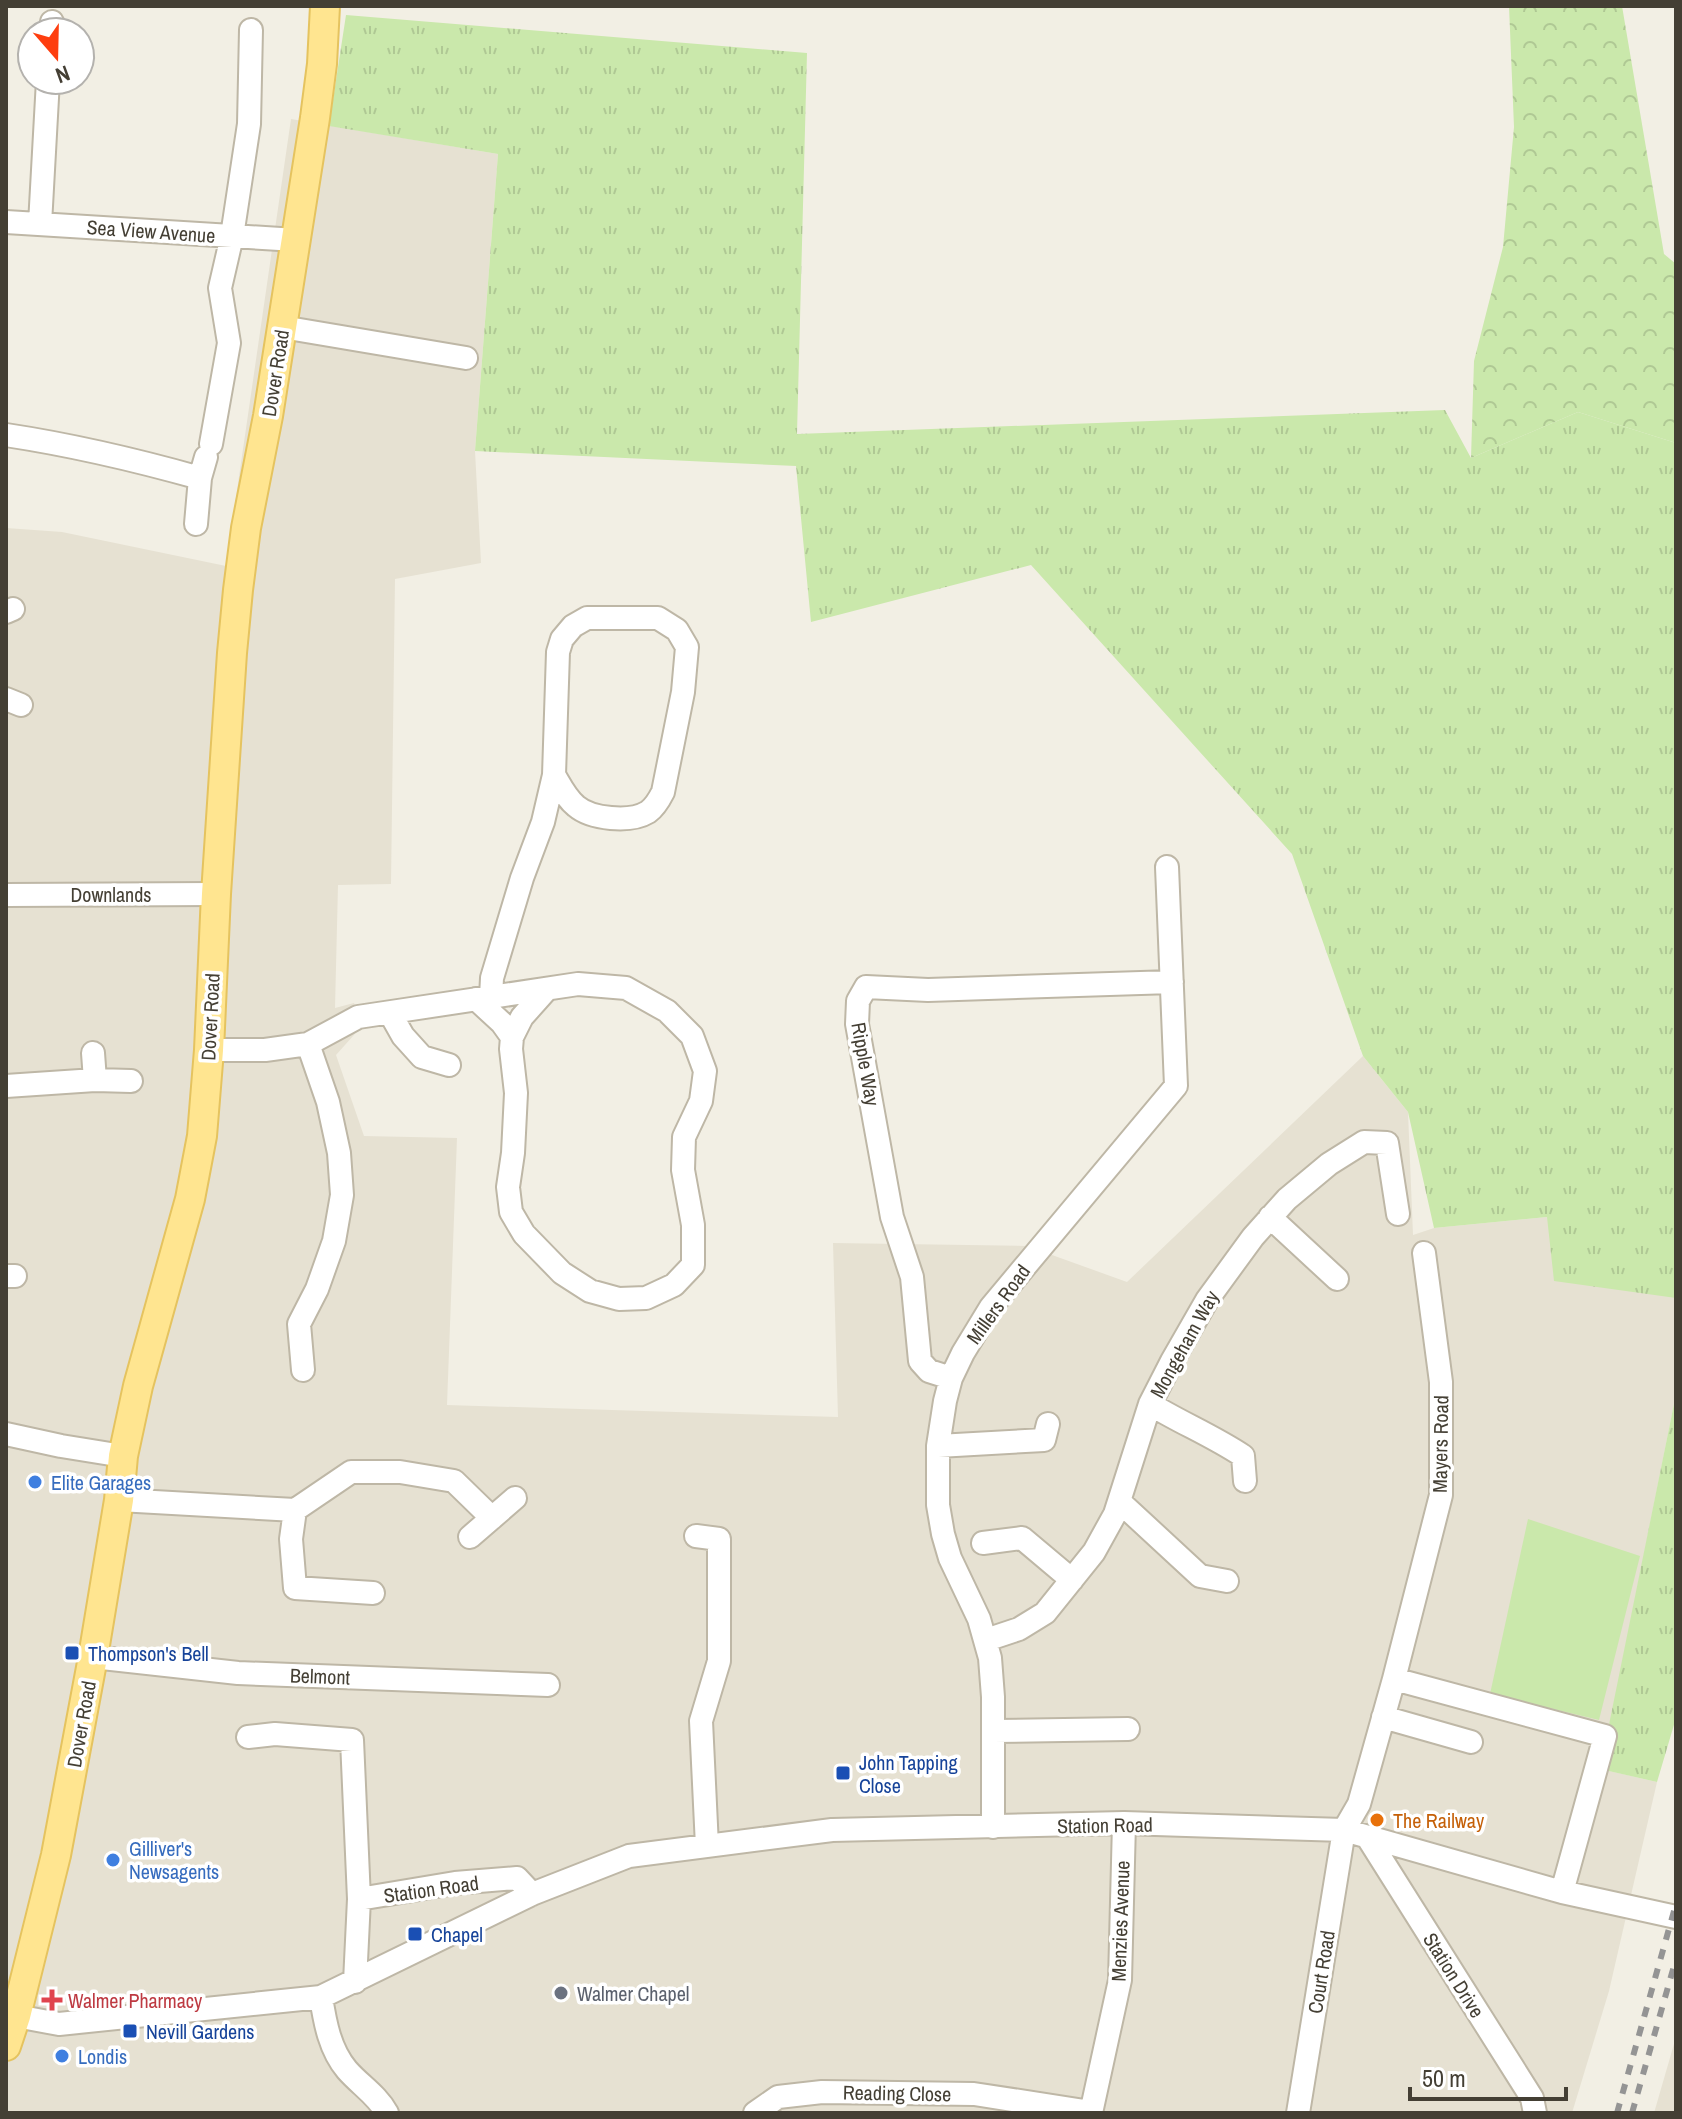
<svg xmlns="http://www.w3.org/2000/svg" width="1682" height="2119" font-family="'Archivo Narrow',sans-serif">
<defs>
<pattern id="grass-tufts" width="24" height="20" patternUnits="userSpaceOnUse" patternTransform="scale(2)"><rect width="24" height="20" fill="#cae8ab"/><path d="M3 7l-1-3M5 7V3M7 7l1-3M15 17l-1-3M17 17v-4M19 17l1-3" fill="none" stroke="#afc894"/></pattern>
<pattern id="forest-crowns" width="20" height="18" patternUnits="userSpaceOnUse" patternTransform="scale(2)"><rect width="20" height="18" fill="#cae8ab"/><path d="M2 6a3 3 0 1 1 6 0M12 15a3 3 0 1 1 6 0" fill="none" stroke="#afc894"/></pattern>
</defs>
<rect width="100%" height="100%" fill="#f2efe4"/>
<!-- residential -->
<path fill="#e6e1d2" d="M291 119 498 154 475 451 481 563 395 579 391 884 338 885 335 1008 354 1003 362 1026 336 1055 364 1136 457 1138 447 1405 838 1417 833 1243 1027 1246 1127 1282 1363 1056 1408 1112 1413 1235 1434 1228 1547 1217 1676 1296V1394L1601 1769 1657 1782 1609 1991 1572 2113H6V528L62 532 226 566Z
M1676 2037V2113H1654Z"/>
<!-- grass -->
<path fill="url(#grass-tufts)" d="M346 15 807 53 797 434 1445 410 1471 458 1578 412 1676 443V1298L1554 1281 1547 1217 1434 1228 1408 1112 1363 1056 1292 854 1031 565 811 622 796 466 475 451 498 154 329 126Z
M1676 1394V1718L1657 1782 1600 1769Z"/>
<!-- forest -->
<path fill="url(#forest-crowns)" d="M1509 6H1622L1664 254 1676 264V443L1578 412 1471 458 1474 361 1503 247 1514 127Z"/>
<!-- garden -->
<path fill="#cae8ab" d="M1528 1519 1640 1556 1599 1720 1490 1694Z"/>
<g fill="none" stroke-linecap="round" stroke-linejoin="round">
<defs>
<path id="minor" d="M51 32 52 22
M6 222 296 240
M40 224 48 80
M282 327 466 358
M6 435C72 445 136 460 200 478
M211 444 229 343 220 288 232 236 249 124 251 30
M196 524 200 478 206 457
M6 612 13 609
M6 699 21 705
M6 895 216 894
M491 997 492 978 522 878 543 822 554 775 558 652 562 639 573 626 587 618H658L677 630 687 647 683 692 663 792C659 800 655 807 648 812 630 823 591 819 576 806 566 798 560 785 554 775
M476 999 502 1023 512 1037
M390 1013 403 1036 422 1057 449 1065
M209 1050H265L308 1044 358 1017 578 984 626 988 667 1011 692 1036 705 1071 701 1101 684 1137 683 1170 693 1225V1265L674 1285 646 1298 619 1299 590 1291 562 1273 524 1234 511 1212 508 1187 513 1153 516 1093 511 1049 512 1037 522 1017 547 989
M93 1053 95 1080
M6 1086 95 1080 131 1081
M1270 1217 1337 1279
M6 1276H15
M303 1370 299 1324 317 1289 334 1241 342 1195 339 1153 328 1102 308 1044
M951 1378 929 1371 920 1361 912 1277 892 1217 857 1024 858 1001 866 987 928 990 1172 982
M1150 1404C1181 1423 1213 1436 1243 1456L1245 1481
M6 1434 61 1446 123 1456
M938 1446 1044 1440 1048 1424
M119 1500 295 1510 351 1472H400L454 1481 492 1518
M1120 1502 1200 1576 1227 1581
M295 1510 291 1539 295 1588 373 1593
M696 1536 719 1539V1661L701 1721 707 1846
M470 1537 515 1498
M983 1543 1022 1538 1072 1580
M986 1640 1019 1629 1045 1613 1094 1552 1115 1514 1150 1404 1172 1361 1207 1300 1253 1237 1287 1199 1329 1164 1364 1142 1387 1143 1398 1214
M93 1657 238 1673 548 1685
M1394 1679 1605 1736 1562 1892
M1383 1717 1471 1742
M993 1731 1128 1729
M248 1737 275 1734 352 1740 359 1899
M993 1827V1697L990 1658 979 1619 950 1558 943 1534 938 1505V1446L945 1401 951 1378 963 1353 991 1307 1176 1086 1167 867
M1368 1838 1532 2098 1535 2113
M355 1982 359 1899 455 1883 517 1878 532 1894
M321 1997C325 2023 330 2050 347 2070 360 2085 377 2095 387 2113
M16 2016 59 2024 321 1997 532 1894 629 1856 832 1830 1124 1823 1344 1830 1562 1892 1676 1917
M755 2113 778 2097 822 2092 974 2094 1091 2112
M1091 2113 1120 1980 1124 1823
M1298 2113 1344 1830 1359 1804 1394 1679 1441 1495V1382L1424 1253"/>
<path id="major" d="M6 2046 16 2016 56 1855 93 1657 119 1500 123 1456 138 1386 190 1199 202 1136 209 1050 216 894 232 653 238 590 246 528 268 416 315 118 322 64 325 6"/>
</defs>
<!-- minor casing -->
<use href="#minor" stroke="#beb7a6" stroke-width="26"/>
<!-- major casing -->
<use href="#major" stroke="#e5c35f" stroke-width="32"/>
<!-- minor -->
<use href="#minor" stroke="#fff" stroke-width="22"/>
<!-- major -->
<use href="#major" stroke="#ffe590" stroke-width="28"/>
<!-- rail -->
<path stroke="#949494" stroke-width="6" stroke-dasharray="10 10" stroke-linecap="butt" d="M1617 2113 1676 1904
M1632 2113 1676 1959"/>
</g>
<!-- markers -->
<g fill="#3f7fe0" stroke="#fff" stroke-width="3">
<circle cx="35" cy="1482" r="8"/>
<circle cx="113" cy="1860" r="8"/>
<circle cx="62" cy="2056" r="8"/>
</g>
<g fill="#1a4fb4" stroke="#fff" stroke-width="3">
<rect x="64" y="1645" width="16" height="16" rx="4"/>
<rect x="835" y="1765" width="16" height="16" rx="4"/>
<rect x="407" y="1926" width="16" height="16" rx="4"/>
<rect x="122" y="2023" width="16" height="16" rx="4"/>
</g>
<circle fill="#e8710a" stroke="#fff" stroke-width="3" cx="1377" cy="1820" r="8"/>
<circle fill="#6b7280" stroke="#fff" stroke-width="3" cx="561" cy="1993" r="8"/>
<path fill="#e0444e" stroke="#fff" stroke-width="3" d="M48 1988h8v8h8v8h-8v8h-8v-8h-8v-8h8z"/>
<g text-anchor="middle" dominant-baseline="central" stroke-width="7" stroke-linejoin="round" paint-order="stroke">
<!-- street labels -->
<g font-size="20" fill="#443f34" stroke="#fff">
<text transform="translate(151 231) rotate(4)">Sea View Avenue</text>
<text transform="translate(275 373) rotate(-81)">Dover Road</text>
<text x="111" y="894">Downlands</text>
<text transform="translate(210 1017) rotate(-87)">Dover Road</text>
<text transform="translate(866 1064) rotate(80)">Ripple Way</text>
<text transform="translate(998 1304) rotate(-54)">Millers Road</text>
<text transform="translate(1184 1344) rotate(-61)">Mongeham Way</text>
<text transform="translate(1440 1444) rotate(-89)">Mayers Road</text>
<text transform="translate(320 1676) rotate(2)">Belmont</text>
<text transform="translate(81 1724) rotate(-80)">Dover Road</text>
<text transform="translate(1105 1825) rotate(-1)">Station Road</text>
<text transform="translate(431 1889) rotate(-8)">Station Road</text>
<text transform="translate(1120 1921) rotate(-88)">Menzies Avenue</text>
<text transform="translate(1321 1972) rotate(-81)">Court Road</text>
<text transform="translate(1454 1975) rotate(58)">Station Drive</text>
<text transform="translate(897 2093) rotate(1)">Reading Close</text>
</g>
<!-- shop labels -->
<g font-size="20" fill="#366cbe" stroke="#fff" text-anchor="start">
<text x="51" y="1482">Elite Garages</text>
<text x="129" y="1848">Gilliver's<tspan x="129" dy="23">Newsagents</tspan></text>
<text x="78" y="2056">Londis</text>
</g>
<!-- transit labels -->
<g font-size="20" fill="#164399" stroke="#fff" text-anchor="start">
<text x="88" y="1653">Thompson's Bell</text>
<text x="859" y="1762">John Tapping<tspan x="859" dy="23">Close</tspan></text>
<text x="431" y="1934">Chapel</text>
<text x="146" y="2031">Nevill Gardens</text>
</g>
<!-- food labels -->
<g font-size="20" fill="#c56008" stroke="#fff" text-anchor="start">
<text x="1393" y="1820">The Railway</text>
</g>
<!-- worship labels -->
<g font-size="20" fill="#5b616d" stroke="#fff" text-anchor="start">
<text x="577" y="1993">Walmer Chapel</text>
</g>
<!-- health labels -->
<g font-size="20" fill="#be3a42" stroke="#fff" text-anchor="start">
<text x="68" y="2000">Walmer Pharmacy</text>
</g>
</g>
<!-- border -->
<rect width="1682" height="2119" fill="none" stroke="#443f34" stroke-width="16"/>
<!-- north arrow -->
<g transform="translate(56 56) rotate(160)"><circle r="38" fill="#ffffff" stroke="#b4b2ae" stroke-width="2"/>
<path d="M0-6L14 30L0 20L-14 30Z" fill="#fe3e0f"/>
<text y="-12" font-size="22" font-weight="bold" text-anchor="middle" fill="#443f34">N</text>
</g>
<!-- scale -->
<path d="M1410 2087v12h156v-12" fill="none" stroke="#443f34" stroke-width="4"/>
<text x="1422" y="2087" font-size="24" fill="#443f34" stroke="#ffffff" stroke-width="6" paint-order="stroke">50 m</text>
</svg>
